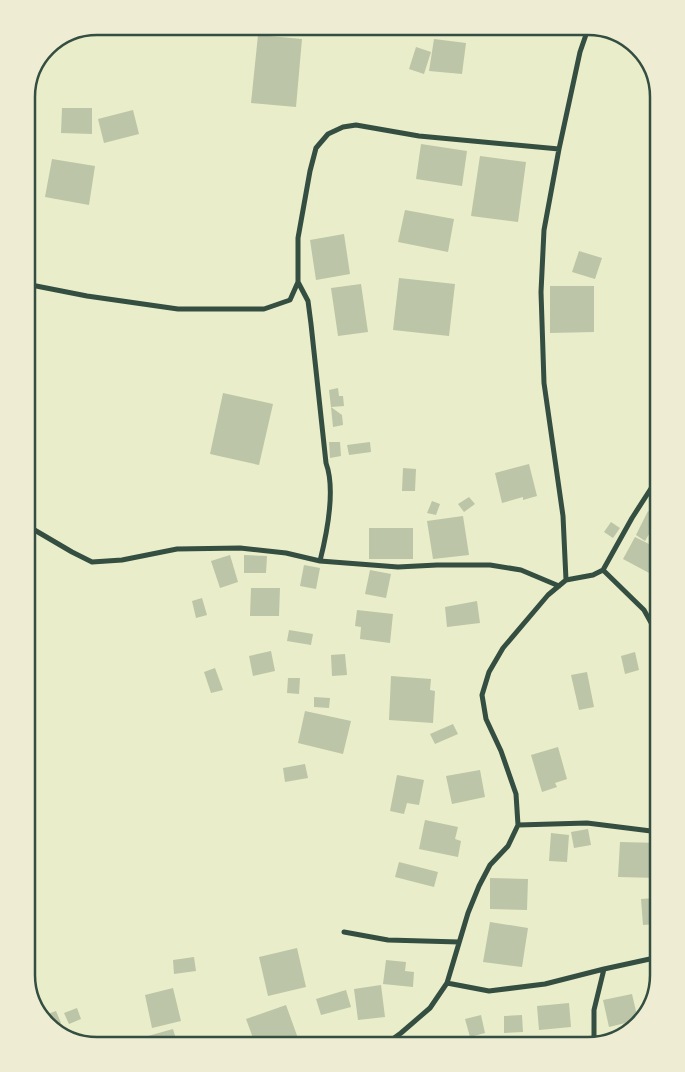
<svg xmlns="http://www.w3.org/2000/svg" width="685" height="1072" viewBox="0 0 685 1072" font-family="Arial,sans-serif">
	<rect width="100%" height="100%" fill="#e9edc9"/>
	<path fill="#bcc5a7" d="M258 35 302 39 296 107 251 103Z
		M434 39 466 43 462 74 429 71Z
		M416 47 431 52 424 74 409 69Z
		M62 108H92V134L61 133Z
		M133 110 139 134 104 143 98 119Z
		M421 144 467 151 462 186 416 179Z
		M480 156 526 162 518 222 471 216Z
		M52 159 95 166 89 205 45 197Z
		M405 210 454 219 448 252 398 242Z
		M344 234 350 274 316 280 310 240Z
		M579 251 602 258 595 279 572 272Z
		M399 278 455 284 449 336 393 330Z
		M361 284 368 332 338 336 331 288Z
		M550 286H594V332L550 333Z
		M338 388 339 396H343L344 406 331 407 329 390Z
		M223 393 273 404 259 465 210 454Z
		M331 407 342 415 343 425 333 427Z
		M329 442H340L341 456 330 458Z
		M370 442 371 452 349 455 347 445Z
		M529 464 537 496 523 500V497L502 503 495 473Z
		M403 468 416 469 415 491H402Z
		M469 497 475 504 464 512 458 504Z
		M432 501 440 504 436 515 427 513Z
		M648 511 659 517 645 541 636 535Z
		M463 516 469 555 433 559 427 521Z
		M611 522 620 528 613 538 604 532Z
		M369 528H413V559H369Z
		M635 537 653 546 655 541 659 543V569L654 568 651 574 623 559Z
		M230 555 238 582 220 588 211 561Z
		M244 555 267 556 266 573H244Z
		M304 565 320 568 316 589 300 586Z
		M370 570 391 574 386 598 365 594Z
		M251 588H280L279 616H250Z
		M202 598 207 615 196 618 192 601Z
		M477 601 480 623 447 627 445 607Z
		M357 610 393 614 390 643 360 639 361 627 355 626Z
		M289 630 313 634 311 645 287 641Z
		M271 651 275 671 253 676 249 656Z
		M635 652 639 670 625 674 621 656Z
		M345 654 347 675 332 676 331 655Z
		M215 668 223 690 211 693 204 672Z
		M587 672 594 707 579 710 571 675Z
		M391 676 431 679 430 690 435 691 433 723 389 720Z
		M288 678H300L299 694 287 693Z
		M314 697 330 698 329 708 314 707Z
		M305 711 351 721 343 754 298 743Z
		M453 724 458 734 435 744 430 734Z
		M558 747 567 779 555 783 557 787 542 792 531 755Z
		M305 764 308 778 285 782 283 768Z
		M480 770 485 797 452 804 446 776Z
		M397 775 424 780 419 805 407 803 404 814 390 811Z
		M425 820 458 827 455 839 461 841 458 857 419 849Z
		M588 829 591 845 574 848 571 832Z
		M551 833 569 835 567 862 549 861Z
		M620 842 659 843V878L618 877Z
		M399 862 438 872 434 887 395 877Z
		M490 878 528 879 527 910 490 909Z
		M655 898 656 924 643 925 641 899Z
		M490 922 528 928 522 967 483 962Z
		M297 948 306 987 268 996 259 957Z
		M194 957 196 971 174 974 173 960Z
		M386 960 406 962 405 971 414 972 413 987 383 984Z
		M381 985 385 1017 358 1020 354 989Z
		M173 988 181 1021 152 1028 145 995Z
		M346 990 351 1007 321 1015 316 999Z
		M632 994 638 1020 609 1027 603 1000Z
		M569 1003 571 1027 539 1030 537 1006Z
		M286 1005 299 1041 287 1046H256L246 1019Z
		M77 1008 81 1019 69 1024 64 1013Z
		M56 1011 61 1023 52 1027 42 1016Z
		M481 1015 485 1033 470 1037 465 1019Z
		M522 1015 523 1032 504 1033V1016Z
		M173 1029 178 1046H151L148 1036Z"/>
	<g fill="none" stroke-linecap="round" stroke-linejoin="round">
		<path stroke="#344e41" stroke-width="5" d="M615 34 628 43 633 45
			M298 282 308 301 311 324 326 463C336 490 327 533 320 561
			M26 284 87 296 178 309H264L290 300 298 282V238L310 171 316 148 328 134 343 127 356 125 419 136 559 149
			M26 525 72 552 92 562 122 560 177 549 240 548 286 553 320 561 398 567 437 565H490L521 570 559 586
			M603 570 644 610 659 637
			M566 580 563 516 544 383 541 292 544 230 559 149 580 52 589 26
			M518 825 587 823 659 832
			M344 932 388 940 459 942
			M447 983 489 991 545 984 604 969 659 957
			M594 1044V1010L604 969
			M383 1046 401 1033 430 1008 447 983 468 913 479 886 490 865 508 846 518 825 516 794 501 751 486 719 482 695 489 672 503 648 548 595 566 580 593 575 603 570 632 518 659 476"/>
	</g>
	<path d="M0 0H685V1072H0ZM97 35H588A62 62 0 0 1 650 97V975A62 62 0 0 1 588 1037H97A62 62 0 0 1 35 975V97A62 62 0 0 1 97 35Z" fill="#eeecd3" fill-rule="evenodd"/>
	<path fill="none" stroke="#344e41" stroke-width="2.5" d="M97 35H588A62 62 0 0 1 650 97V975A62 62 0 0 1 588 1037H97A62 62 0 0 1 35 975V97A62 62 0 0 1 97 35Z"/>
</svg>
